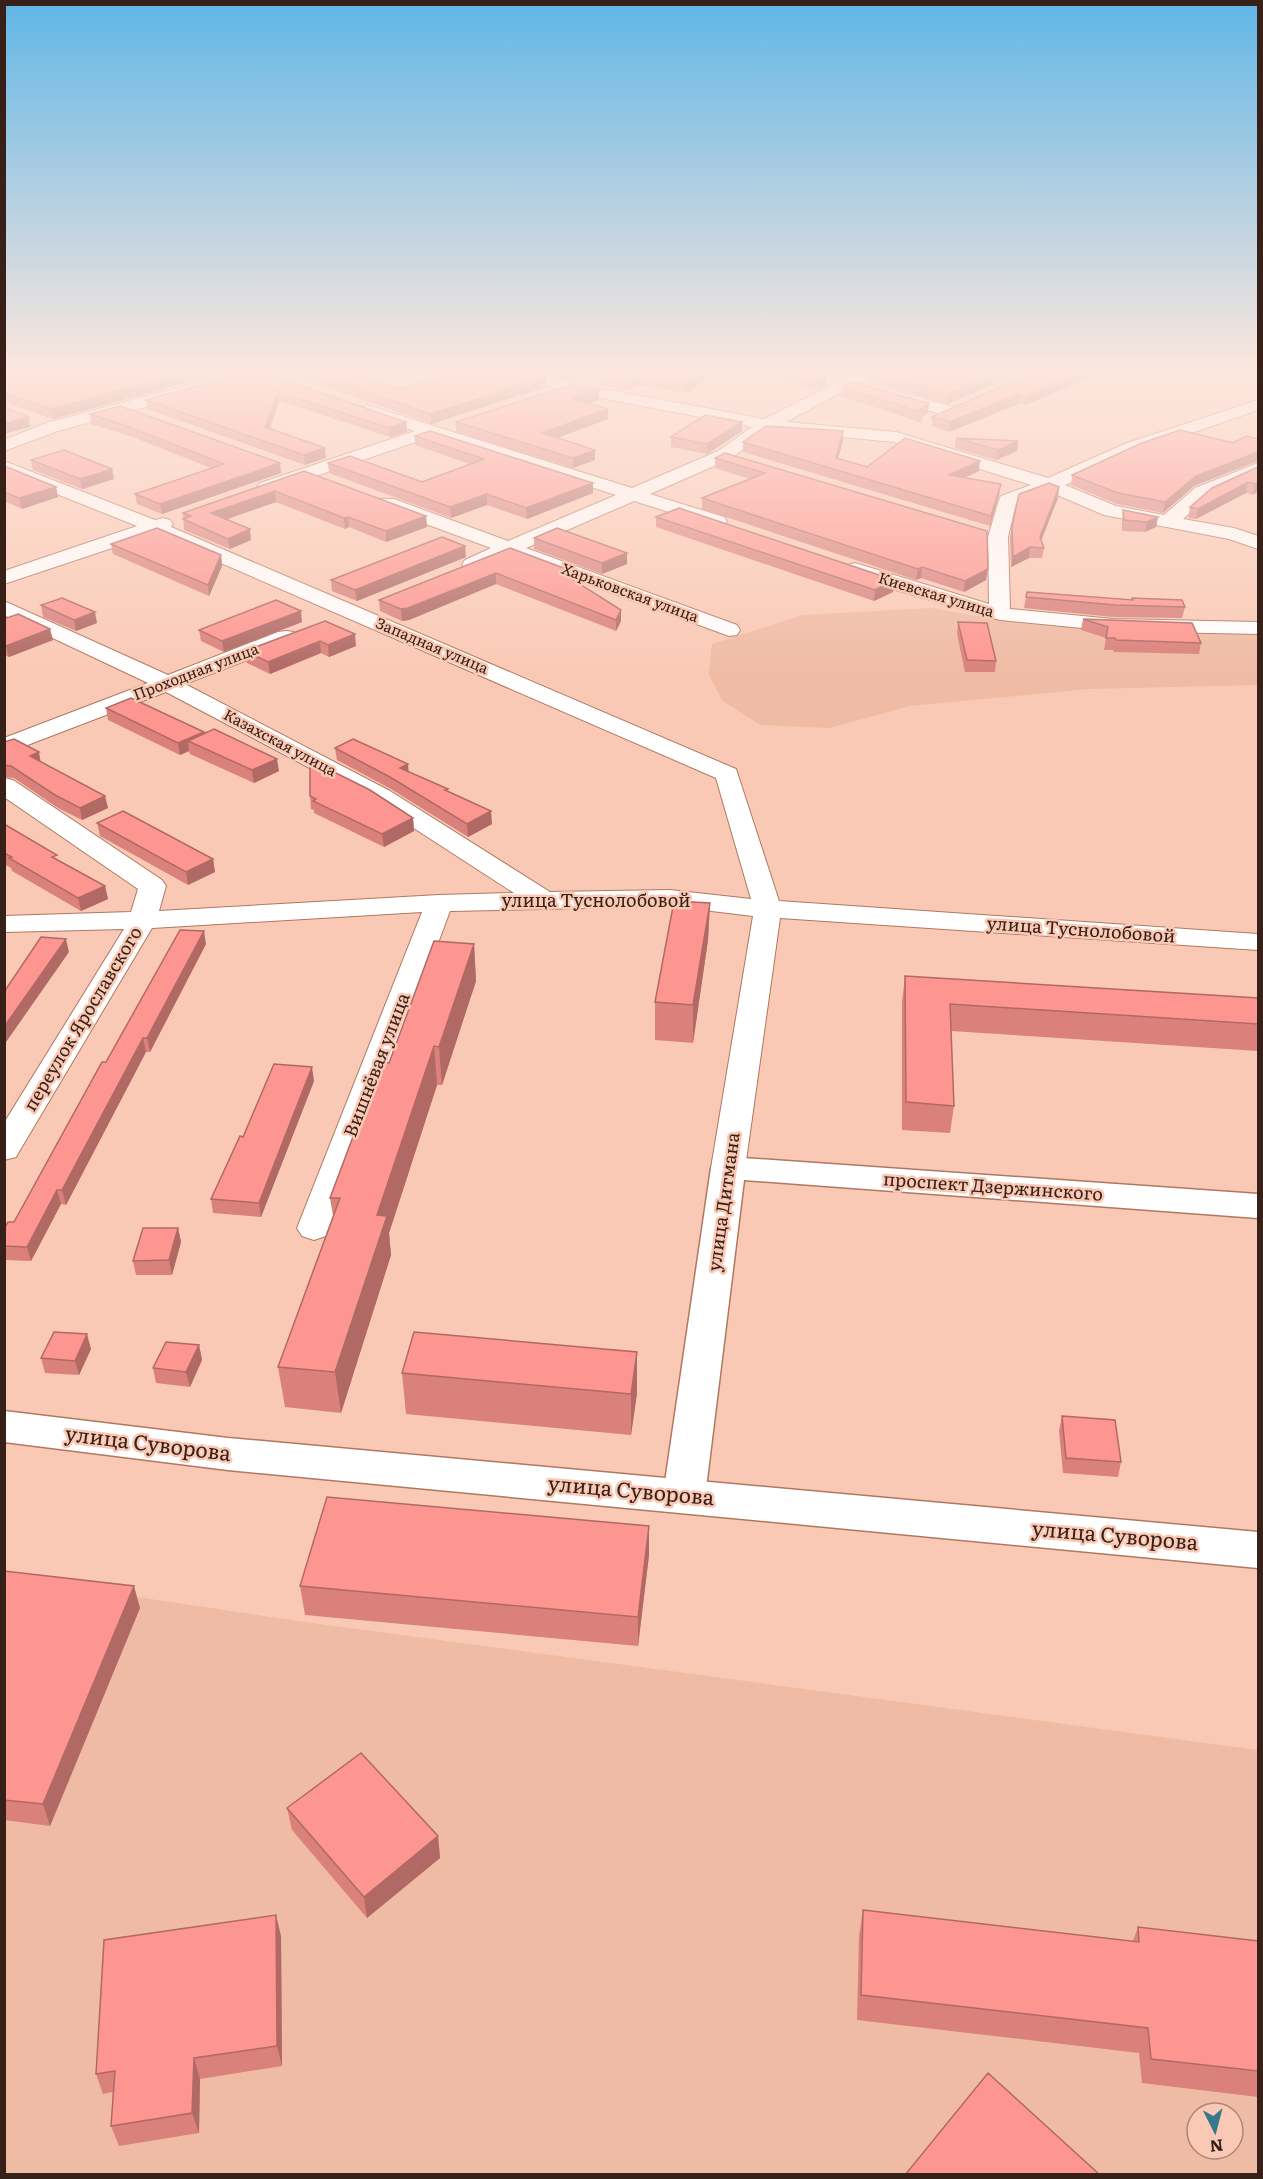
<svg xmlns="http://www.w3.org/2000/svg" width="1263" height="2179" viewBox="0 0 1263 2179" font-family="Literata,serif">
	<rect width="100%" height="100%" fill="#fac9b5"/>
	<path fill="#efbba4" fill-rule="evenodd" d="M932 608 1017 623 1139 632H1258V685L1089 689 910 706 829 728 760 725 722 700 709 675 712 644 802 615Z
		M4 1577 298 1621 1258 1750V2174H5ZM1197 2113H1233V2149H1197Z"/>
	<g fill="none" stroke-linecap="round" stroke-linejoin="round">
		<defs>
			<path id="minor" d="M244 370H272L270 373 58 431 4 451V440L46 423Z
				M504 370H531L572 383 764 419 863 370H884L786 422 896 432 1048 478 1127 443 1258 400V410L1139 451 1065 485 1116 506 1164 515 1195 488 1258 463V474L1209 496 1183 519 1234 528 1258 536V549L1229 539 1104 515 1048 491 1016 503 1008 537 1010 609 1113 619 1258 622V634L1113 631 1000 620 889 588 848 573 845 569 848 565 855 563 989 604 988 537 999 500 1001 496 1031 485 894 442 769 430 730 459 650 494 724 517 727 521 724 525H710L634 501 526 548 737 625 740 630 737 635 729 636 509 555 479 568H465L462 564 465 560 491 548 380 507 378 503 380 499H394L508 541 616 495 433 436 272 491H260L257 487 260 483 415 431 361 414 359 410 367 405 632 488 718 451 752 427 570 392 506 373Z
				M889 390 954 407 956 411 948 416 883 398 881 395Z
				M4 461 155 520 163 518 170 520 173 524 171 527 736 769 779 901 1258 934V950L780 918 745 1168 740 1176 728 1179 716 1176 711 1168 753 916 670 906 450 911 331 1228 326 1236 314 1240 302 1236 297 1228 422 912 152 928 20 1150 16 1157 4 1160V1123L124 929 4 932V916L131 912 138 889 4 797V778L13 780 162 880 166 886 159 911 439 895 514 893 372 801 166 692 4 754V738L148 683 4 615V601L168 675 278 632 286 631 294 632 297 637 294 642 185 684 390 791 550 892 670 890 751 899 716 778 154 534 4 584V571L137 526 4 473Z"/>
			<path id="tertiary" d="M728 1157 1258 1194V1218L744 1180 705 1496 699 1508 684 1513 669 1508 663 1496 711 1168 716 1160Z"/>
			<path id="primary" d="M4 1411 228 1438 1258 1532V1568L228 1470 4 1442Z"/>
		</defs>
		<use href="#minor" stroke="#af7860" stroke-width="2"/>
		<use href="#tertiary" stroke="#af7860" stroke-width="3"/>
		<use href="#primary" stroke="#af7860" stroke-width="3"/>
		<use href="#minor" fill="#fff" fill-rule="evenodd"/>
		<use href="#tertiary" fill="#fff" fill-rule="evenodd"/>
		<use href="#primary" fill="#fff" fill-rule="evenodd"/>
	</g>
	<path fill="#da817c" d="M4 370H232L53 419 4 402Z
		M253 370 407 432 390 437 279 401 269 428 326 458 305 465 147 409 146 400Z
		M280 370H340L402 389 462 371 460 370H520L545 387 431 424Z
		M540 370H598L570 380Z
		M720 370 686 393 640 385 626 390 599 385V376Z
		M722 370H797L826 377 825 386 819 389 794 385 795 382Z
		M819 370H858L846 377Z
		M1027 370 947 404 869 382V373Z
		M1045 370H1121L1101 379 1092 377 1025 405 1018 404 949 432 932 426V417Z
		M842 387 928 413 922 417V423L841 396Z
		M599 390V400L588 403 608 409V419L557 438 595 450V460L573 468 456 432V422Z
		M90 414 280 463 281 473 162 514 137 504 135 494 211 468 130 436 91 424Z
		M742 422V431L707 454 671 447V437Z
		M415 436 593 493 527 519 487 505 451 518 329 473 328 463 422 482 470 464 415 445Z
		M956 438 1018 441 1017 451 996 460 955 448Z
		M843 441 838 459 867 467 979 471 964 478 999 495 990 526 743 452V442Z
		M725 453 986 580 964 592 921 578 916 580 702 509V498L750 479 715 468V458Z
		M31 460 114 479 82 489 33 470Z
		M1258 467V491L1253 495 1246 493 1196 519 1188 518 1190 507Z
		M4 468 56 487 58 497 22 509 4 501Z
		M304 471 426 516 427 527 386 542 349 527 345 529 276 502 226 519 251 540 230 549 184 530 183 513Z
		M1072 475 1194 486 1163 513 1117 504 1071 485Z
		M1059 487 1058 498 1041 541 1044 548 1042 558H1029L1011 567 1010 537 1012 527Z
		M1123 510 1158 517 1156 527 1145 532 1122 531V521Z
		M656 517 894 580 893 592 874 601 656 527Z
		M534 538 627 564 602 574 534 549Z
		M111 544 221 555 222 566 209 596 113 554Z
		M510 548 577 573V583L621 610V621L616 631 496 584 409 620 402 621 380 611 379 600Z
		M466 557 357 601 332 591 331 580Z
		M1027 592 1132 600 1185 607 1182 618 1113 617 1024 608Z
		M41 605 97 623 76 631 43 617Z
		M4 619 53 640 9 657 4 655Z
		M1083 619 1201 643 1199 654 1114 652 1113 650H1104L1106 638 1081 630Z
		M325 621 356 646 329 657 321 653 270 674 247 663 245 651Z
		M302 622 224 652 201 641 199 630Z
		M958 622 996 661 995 672H965L957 634Z
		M106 708 204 732V734L279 771 254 783 190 754 189 751 180 755 108 720Z
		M4 742 105 796 108 808 82 820 58 808 14 778 4 777Z
		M335 748 409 772 448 791 492 824 468 837 391 789 337 760Z
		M310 796 413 818 414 831 384 847 314 813V810L311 809Z
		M97 823 213 859 215 872 188 885 100 836Z
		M4 824 58 860 105 886 108 899 81 911 12 871 11 868 4 864Z
		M710 903 708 940 693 1043 655 1040V1002Z
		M206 944 150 1052H146L66 1205 61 1204 31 1261 4 1260V1229L14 1222 106 1062Z
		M474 944 476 981 442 1085H437L389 1233 391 1255 341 1413 285 1407 278 1367 333 1216 330 1198 389 1063Z
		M905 976 1258 998V1051L951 1031 954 1106 950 1133 902 1130V1002Z
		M314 1081 261 1217 213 1213 211 1199 243 1137Z
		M178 1228 181 1242 172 1275H136L133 1261Z
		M199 1345 202 1360 190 1387 156 1383 153 1368Z
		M91 1349 79 1375 45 1373 41 1358Z
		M637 1352V1393L631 1435 406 1414 402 1373Z
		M1062 1416 1121 1462 1118 1477 1063 1473 1059 1431Z
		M649 1526V1555L638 1646 305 1615 300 1586Z
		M4 1571 140 1608 50 1826 4 1820Z
		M287 1808 438 1836 440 1858 367 1918 292 1830Z
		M863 1910 1133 1941 1138 1927 1258 1941V2097L1142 2083 1139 2053 857 2020 859 1936Z
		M281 1936 282 2066 200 2079 199 2133 119 2146 111 2126 113 2092 103 2094 96 2074Z"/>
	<path fill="#b16965" d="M197 370H232L53 419 51 409Z
		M570 370H598L570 380Z
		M706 370H720L686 393V384Z
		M846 370H858L846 377Z
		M1006 370H1027L947 404 948 394Z
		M1087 370H1093L1092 377 1025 405 1026 396Z
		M1102 370H1121L1101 379Z
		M640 376V385L626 390V381Z
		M826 377 825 386 819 389 820 380Z
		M545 378V387L431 424 430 414Z
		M599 390V400L574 409 573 399Z
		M278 392 279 401 267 437 265 427Z
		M1019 394 1018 404 949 432 950 422Z
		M929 403 928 413 922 417 923 413 920 410Z
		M608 409V419L543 443 542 433Z
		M29 417 30 427 4 434V424Z
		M406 422 407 432 390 437 389 428Z
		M742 422V431L707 454V444Z
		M843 431V441L835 468 836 458Z
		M1018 441 1017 451 996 460 998 450Z
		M325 448 326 458 305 465 304 455Z
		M595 450V460L573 468V458Z
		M1258 452V461L1194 486 1163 513 1165 502 1196 476Z
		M980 461 979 471 948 485 949 475Z
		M280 463 281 473 162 514 160 504Z
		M112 469 114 479 82 489 80 479Z
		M1248 482 1246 493 1196 519 1198 509Z
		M1258 482V491L1253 495 1255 484Z
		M593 483V493L527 519 526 508Z
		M1001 484 999 495 990 526 991 516Z
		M56 487 58 497 22 509 19 498Z
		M1059 487 1058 498 1038 548 1040 537Z
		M275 491 276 502 213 524 211 513Z
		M487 494V505L451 518 450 507Z
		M426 516 427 527 386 542V531Z
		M348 517 349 527 345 529 344 518Z
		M1158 517 1156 527 1145 532 1147 522Z
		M250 529 251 540 230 549 228 539Z
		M465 546 466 557 357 601 355 590Z
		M1030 547 1029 558 1011 567 1013 557Z
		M627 553V564L602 574V563Z
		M221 555 222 566 209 596 208 585Z
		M922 567 921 578 916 580 918 569Z
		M988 569 986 580 964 592 965 581Z
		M496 573V584L409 620 402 621 401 609Z
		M577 573V584L567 576Z
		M894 580 893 592 874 601 875 590Z
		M621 610V621L616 631V620Z
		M301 611 302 622 224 652 222 641Z
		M95 612 97 623 76 631 74 620Z
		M50 629 53 640 9 657 6 646Z
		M355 634 356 646 329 657 328 645Z
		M320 641 321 653 270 674 268 662Z
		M204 732 206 744 188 741 189 751 180 755 178 743Z
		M39 752 41 764 30 756Z
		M277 759 279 771 254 783 252 770Z
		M408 764 409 776 400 768Z
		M105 796 108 808 82 820 80 808Z
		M491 811 492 824 468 837 467 824Z
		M413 818 414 831 384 847 382 834Z
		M213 859 215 872 188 885 186 872Z
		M105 886 108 899 81 911 78 898Z
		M710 903 708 940 693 1043V1005Z
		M204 931 206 944 150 1052 147 1038Z
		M66 939 69 952 4 1045V1027Z
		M474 944 476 981 442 1085 439 1047Z
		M143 1038 146 1052 66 1205 62 1190Z
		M434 1046 437 1085 389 1233 391 1255 341 1413 335 1372 377 1215Z
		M312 1067 314 1081 261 1217 259 1203Z
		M57 1190 61 1204 31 1261 27 1247Z
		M178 1228 181 1242 172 1275 169 1260Z
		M87 1334 91 1349 79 1375 75 1361Z
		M199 1345 202 1360 190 1387 186 1372Z
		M637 1352V1393L631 1435V1394Z
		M649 1526V1555L638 1646V1617Z
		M134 1586 140 1608 50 1826 43 1804Z
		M438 1836 440 1858 367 1918 364 1897Z
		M276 1915 281 1936 282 2066 277 2046Z
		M194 2058 200 2079 199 2133 192 2113Z"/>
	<path fill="#fd9690" stroke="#b16965" stroke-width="1.5" d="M4 370H197L51 409 4 393Z
		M253 370H255L406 422 389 428 278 392 265 427 325 448 304 455 146 400Z
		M305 370H340L402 389 463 370H520L545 378 430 414Z
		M616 370H706L686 384 640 376 626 381 599 376Z
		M781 370H797L826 377 820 380 795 376 799 373Z
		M873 370H1006L948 394 869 373Z
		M1045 370H1087L1026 396 1019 394 950 422 932 417 1005 385Z
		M851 382 929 403 920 410 923 413 842 387Z
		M571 385 599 390 573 399 608 409 542 433 595 450 573 458 456 422Z
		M120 406 280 463 160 504 135 494 224 464 129 427 90 414Z
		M4 407 29 417 4 424Z
		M705 415 742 422 707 444 671 437Z
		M766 426 843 431 836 458 867 467 905 438 980 461 949 475 1001 484 991 516 743 442Z
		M1180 430 1233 443 1247 436 1258 439V452L1196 476 1165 502 1118 493 1072 475 1142 443Z
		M430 431 593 483 526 508 487 494 450 507 328 463 350 456 422 482 484 459 415 436Z
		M956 438 1018 441 998 450Z
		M64 450 112 469 80 479 31 460Z
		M725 453 987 531 988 569 965 581 922 567 918 569 702 498 765 473 715 458Z
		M7 467 56 487 19 498 4 492V468Z
		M1258 467V482L1255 484 1248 482 1198 509 1190 507 1212 488Z
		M304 471 426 516 386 531 348 517 344 518 275 491 211 513 250 529 228 539 183 519 191 516 183 513Z
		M1049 483 1059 487 1040 537 1044 548 1030 547 1013 557 1012 527 1019 494Z
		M679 508 894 580 875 590 656 517Z
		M1123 510 1158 517 1147 522 1124 520Z
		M157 528 221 555 208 585 111 544Z
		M557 528 627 553 602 563 534 538Z
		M442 537 465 546 355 590 331 580Z
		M510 548 577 573 567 576 621 610 616 620 496 573 408 608 401 609 379 600Z
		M1027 592 1133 600 1132 598 1182 600 1185 607 1115 605 1026 597Z
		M62 598 95 612 74 620 41 605Z
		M276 600 301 611 222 641 199 630Z
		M18 614 50 629 6 646 4 645V619Z
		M1083 619 1192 623 1201 643 1116 640 1115 638H1106L1108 627Z
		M325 621 355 634 328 645 320 641 268 662 245 651Z
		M958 622 987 623 996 661 967 660Z
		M131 698 204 732 178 743 106 708Z
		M214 729 277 759 252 770 188 741Z
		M14 739 39 752 30 756 105 796 80 808 55 795 11 766 4 765V742Z
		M353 739 408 764 400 768 448 789 445 790 491 811 467 824 390 777 335 748Z
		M310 760 370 790 413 818 382 834 313 801 316 799 310 796Z
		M123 811 213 859 186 872 97 823Z
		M4 824 57 855 52 857 105 886 78 898 9 858 12 857 4 853Z
		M674 901 710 903 693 1005 655 1002Z
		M180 930 204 931 147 1038H143L62 1190H57L27 1247 4 1246V1229L8 1222H14L102 1062H106Z
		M41 937 66 939 4 1027V992Z
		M434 941 474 944 439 1047 434 1046 377 1215 387 1216 335 1372 278 1367 340 1198H330L381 1062 389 1063Z
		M905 976 1258 998V1024L950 1004 954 1106 906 1102Z
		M274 1064 312 1067 259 1203 211 1199 240 1136 243 1137Z
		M143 1228H178L169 1260 133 1261Z
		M54 1332 87 1334 75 1361 41 1358Z
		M414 1332 637 1352 631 1394 402 1373Z
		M166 1342 199 1345 186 1372 153 1368Z
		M1062 1416 1115 1420 1121 1462 1066 1458Z
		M327 1497 649 1526 638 1617 300 1586Z
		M4 1571 134 1586 43 1804 4 1800Z
		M361 1753 438 1836 364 1897 287 1808Z
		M863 1910 1139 1942 1138 1927 1258 1941V2071L1151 2059 1148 2028 861 1995Z
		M276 1915 277 2046 194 2058 192 2113 111 2126 115 2071 96 2074 104 1940Z
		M988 2073 1100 2175H905Z"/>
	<linearGradient id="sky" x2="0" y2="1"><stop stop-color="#60b6e6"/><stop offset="0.55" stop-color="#fde7de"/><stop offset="1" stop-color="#fde7de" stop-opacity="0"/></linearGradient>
	<rect width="1263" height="675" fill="url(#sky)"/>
	<g text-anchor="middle" stroke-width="5" stroke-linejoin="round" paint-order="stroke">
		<g font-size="15" fill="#372017" stroke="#fac9b5">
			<text transform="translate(630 593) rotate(20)" y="5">Харьковская улица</text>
			<text transform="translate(936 595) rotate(17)" y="5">Киевская улица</text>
			<text transform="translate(432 646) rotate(23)" y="5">Западная улица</text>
			<text transform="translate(196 672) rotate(-21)" y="5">Проходная улица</text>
			<text transform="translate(280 743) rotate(28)" y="5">Казахская улица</text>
		</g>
		<g font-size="18" fill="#372017" stroke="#fac9b5">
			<text x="596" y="907">улица Туснолобовой</text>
			<text transform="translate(1081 930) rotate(4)" y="6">улица Туснолобовой</text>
			<text transform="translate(83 1019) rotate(-59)" y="6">переулок Ярославского</text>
			<text transform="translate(377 1065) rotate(-69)" y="6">Вишнёвая улица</text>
			<text transform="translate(993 1187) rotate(4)" y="6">проспект Дзержинского</text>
			<text transform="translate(724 1202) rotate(-82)" y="6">улица Дитмана</text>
		</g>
		<g font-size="21" fill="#372017" stroke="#fac9b5">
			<text transform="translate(148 1444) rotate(7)" y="7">улица Суворова</text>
			<text transform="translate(631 1491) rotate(5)" y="7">улица Суворова</text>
			<text transform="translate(1115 1536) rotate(5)" y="7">улица Суворова</text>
		</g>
	</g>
	<rect width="1263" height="2179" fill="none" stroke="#372017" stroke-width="12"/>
	<g transform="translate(1215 2131) rotate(174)"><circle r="28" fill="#fac9b5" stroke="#ac8576" stroke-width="1.5"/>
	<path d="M0-4.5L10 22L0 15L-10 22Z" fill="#39778d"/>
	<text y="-9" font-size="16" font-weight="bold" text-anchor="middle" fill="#372017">N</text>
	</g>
</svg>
